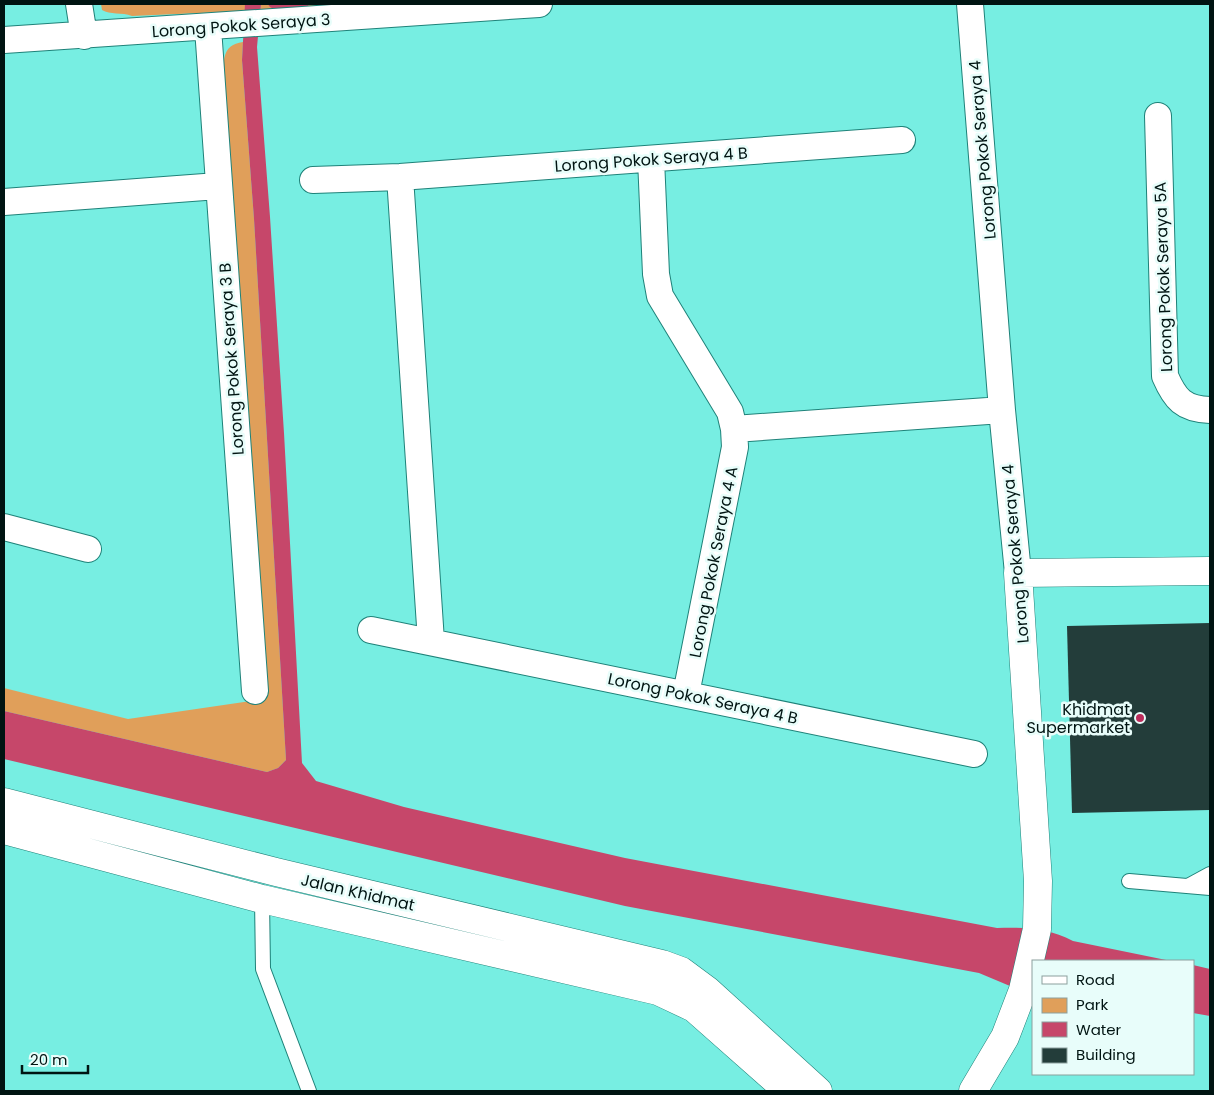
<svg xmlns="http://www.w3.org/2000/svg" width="1214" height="1095" viewBox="0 0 1214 1095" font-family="Poppins,sans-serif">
	<rect width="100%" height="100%" fill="#77eee2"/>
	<path fill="#e09f5a" d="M101 4H245V11L132 16C122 12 110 15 102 10Z
		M261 4H340L260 10Z
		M243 42 242 60 254 219 286 760 278 768 267 772 4 711V688L128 719 265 699 223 79C224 61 221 45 243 42Z"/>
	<path fill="#c6476a" d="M245 4H261L257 47 270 217 284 433 302 763 316 781 404 807 625 858 997 928C1024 927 1048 928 1073 941L1171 961H1033L1010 986 979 973 625 906 4 759V711L267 772 278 768 286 760 254 219 242 60Z
		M1193 965 1210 969V1016L1193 1013Z"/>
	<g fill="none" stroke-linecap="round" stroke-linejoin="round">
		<path stroke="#c6476a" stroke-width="7" d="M272 4 276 6 305 4"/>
	</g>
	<path fill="#233d3a" d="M1210 623V810L1072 813 1067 626Z"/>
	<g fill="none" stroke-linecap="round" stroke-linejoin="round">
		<defs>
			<path id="lane" d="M1129 881 1210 888
				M1188 886 1210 874
				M262 899 263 969 309 1091"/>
			<path id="street" d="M79 4 84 36
				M970 4 1002 410 1018 573
				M208 28 255 691
				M4 40 539 4
				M1158 116 1165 376C1175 399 1183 409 1210 410
				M651 159 656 274 660 296 730 412 734 429 735 447 686 694
				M400 177 431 641
				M313 180 400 177 902 140
				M4 202 218 186
				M734 429 1002 410
				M4 527 88 549
				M371 630 974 754"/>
			<path id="secondary" d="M4 802 276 872 662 964 681 971 708 991 818 1091
				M4 830 262 899 658 991 694 1008 788 1091
				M973 1091 1005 1037 1023 990 1037 929 1038 881 1018 573 1210 571"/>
		</defs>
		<use href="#lane" stroke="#1f8279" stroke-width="16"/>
		<use href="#street" stroke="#1f8279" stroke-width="28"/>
		<use href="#secondary" stroke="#1f8279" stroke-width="29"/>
		<use href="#lane" stroke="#fff" stroke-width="14"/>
		<use href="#street" stroke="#fff" stroke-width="26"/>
		<use href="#secondary" stroke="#fff" stroke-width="28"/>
	</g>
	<circle fill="#bc2d5b" stroke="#e8fdfa" stroke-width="2" cx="1140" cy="718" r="5"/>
	<g text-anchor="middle" stroke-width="5" stroke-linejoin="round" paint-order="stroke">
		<g font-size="16" fill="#001412" stroke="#e8fdfa">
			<text transform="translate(241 25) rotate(-4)" y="6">Lorong Pokok Seraya 3</text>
			<text transform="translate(982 150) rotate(-95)" y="6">Lorong Pokok Seraya 4</text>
			<text transform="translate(651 159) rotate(-4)" y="6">Lorong Pokok Seraya 4 B</text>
			<text transform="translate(1163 277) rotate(-92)" y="6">Lorong Pokok Seraya 5A</text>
			<text transform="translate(231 359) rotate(-94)" y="6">Lorong Pokok Seraya 3 B</text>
			<text transform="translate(1015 554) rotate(-95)" y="6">Lorong Pokok Seraya 4</text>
			<text transform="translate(713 562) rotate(-79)" y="6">Lorong Pokok Seraya 4 A</text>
			<text transform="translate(703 698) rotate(12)" y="6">Lorong Pokok Seraya 4 B</text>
			<text transform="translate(358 892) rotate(13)" y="6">Jalan Khidmat</text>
		</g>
		<g font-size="16" fill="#001412" stroke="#e8fdfa" text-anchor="end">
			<text x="1130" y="715">Khidmat<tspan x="1130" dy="18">Supermarket</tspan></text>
		</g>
	</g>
	<rect width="1214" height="1095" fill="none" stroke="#001412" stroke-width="10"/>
	<rect x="1032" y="960" width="162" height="115" fill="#e8fdfa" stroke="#8ba09d"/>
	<rect x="1042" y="976" width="25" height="8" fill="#ffffff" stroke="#8ba09d"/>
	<text x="1076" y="985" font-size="15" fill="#001412">Road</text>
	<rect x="1042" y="998" width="25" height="15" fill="#e09f5a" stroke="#8ba09d"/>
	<text x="1076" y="1010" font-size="15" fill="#001412">Park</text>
	<rect x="1042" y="1022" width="25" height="15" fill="#c6476a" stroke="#8ba09d"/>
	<text x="1076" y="1035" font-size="15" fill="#001412">Water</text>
	<rect x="1042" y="1048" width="25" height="15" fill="#233d3a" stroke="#8ba09d"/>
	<text x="1076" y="1060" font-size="15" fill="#001412">Building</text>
	<path d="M22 1065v8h66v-8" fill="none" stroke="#001412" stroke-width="2.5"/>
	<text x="30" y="1065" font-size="15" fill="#001412" stroke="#e8fdfa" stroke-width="4" paint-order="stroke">20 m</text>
</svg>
